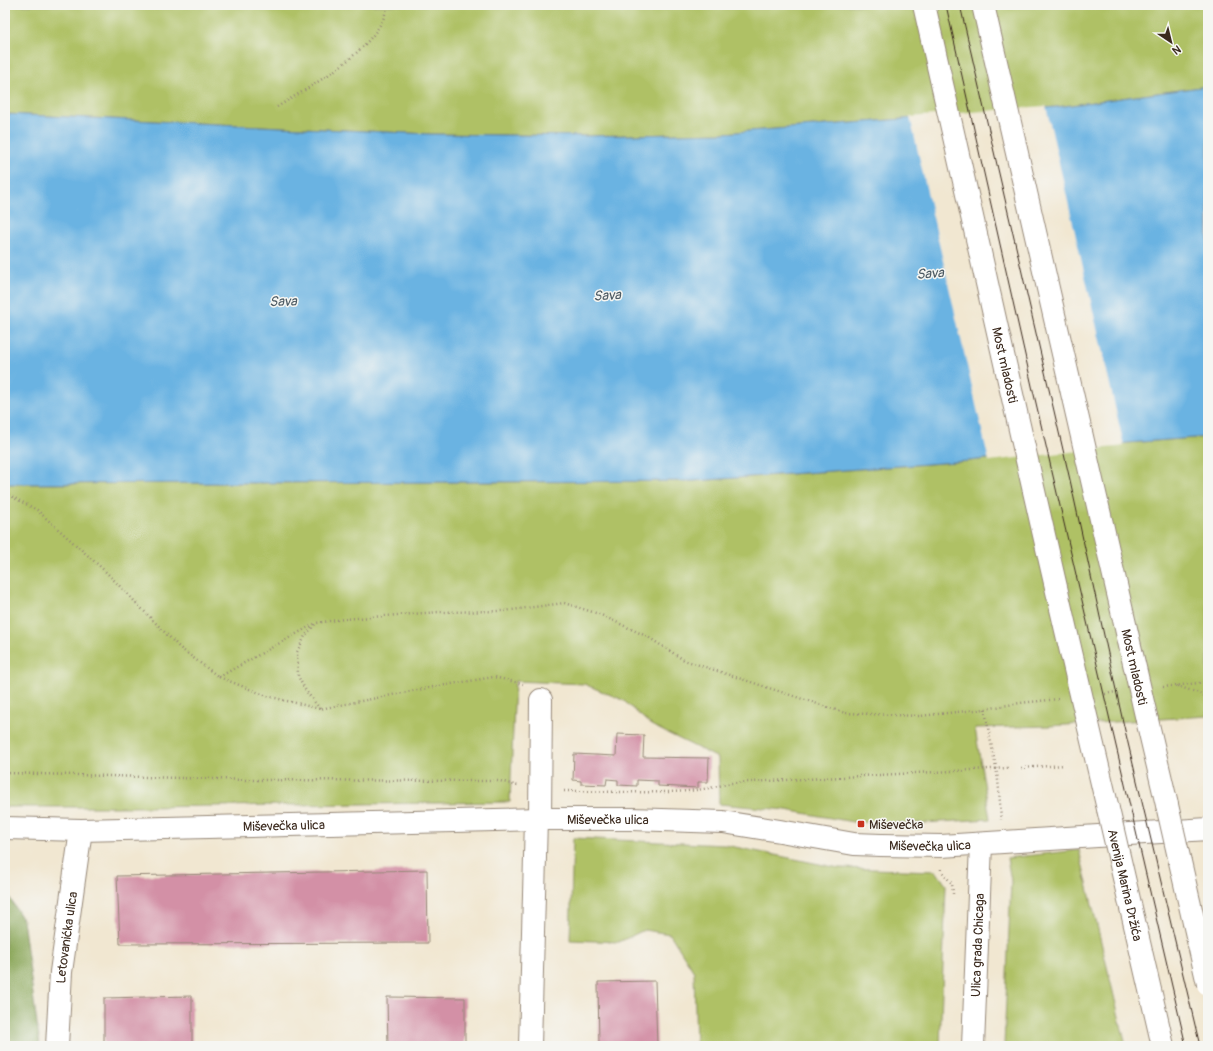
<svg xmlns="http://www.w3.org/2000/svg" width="1213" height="1051" viewBox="0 0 1213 1051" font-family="Pangolin,sans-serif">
	<rect width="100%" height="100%" fill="#f6f6f2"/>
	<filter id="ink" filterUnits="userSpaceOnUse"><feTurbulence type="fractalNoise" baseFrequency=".025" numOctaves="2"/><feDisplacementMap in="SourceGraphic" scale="8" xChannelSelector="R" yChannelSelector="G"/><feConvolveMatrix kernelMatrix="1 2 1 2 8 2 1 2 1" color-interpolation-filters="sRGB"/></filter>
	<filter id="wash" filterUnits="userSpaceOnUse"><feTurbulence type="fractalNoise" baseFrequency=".012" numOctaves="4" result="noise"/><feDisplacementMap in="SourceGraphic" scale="16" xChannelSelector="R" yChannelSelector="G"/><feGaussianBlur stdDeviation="0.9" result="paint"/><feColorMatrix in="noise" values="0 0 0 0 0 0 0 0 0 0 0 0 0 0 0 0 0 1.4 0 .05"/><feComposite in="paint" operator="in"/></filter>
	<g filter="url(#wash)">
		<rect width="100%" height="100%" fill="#f1e7d1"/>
		<path fill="#afc165" stroke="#757642" d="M5 5H1208V86L1057 107 724 133 586 136 429 134 5 114Z
			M1208 437V716L1050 726 975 728 990 819 924 823 853 822 786 810 719 804 718 758 651 725 623 700 584 684 515 681 510 802 142 807H5V484L694 481 969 461 1127 443Z
			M573 838 725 845 839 868 936 871 946 885 940 1046H696L694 972 670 934 644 930 619 942 570 940Z
			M1079 850 1126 1046H1004L1011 881 1007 858Z"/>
		<path fill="#8ba75a" stroke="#63683c" d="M5 890 23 920 40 1046H5Z"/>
		<path fill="#6bb3e2" stroke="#536e80" d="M1208 86V437L1127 443 969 461 694 481 5 484V114L429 134 586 136 724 133 1057 107Z"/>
		<path fill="#f1e7d1" d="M1046 106 1124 446 989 461 910 117Z"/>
		<g id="blocks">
			<path fill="#d390a6" d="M617 734 644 735 643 757 709 758 708 782H698V788L658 786V781L637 780V786L618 785V780L607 779 606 785 581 784V781L573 780 574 754 616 756Z
				M427 870 428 943 120 944 117 876Z
				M655 981 657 1046H599L598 982Z
				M192 996V1046H104V998Z
				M387 997 465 998V1046H388Z"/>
		</g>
	</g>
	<g filter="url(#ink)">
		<use href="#blocks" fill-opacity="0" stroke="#968878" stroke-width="1"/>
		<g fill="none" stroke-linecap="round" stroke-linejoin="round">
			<defs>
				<g id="minor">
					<path d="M540 819 541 700"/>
					<path id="s1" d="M5 828 81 830 540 819H631L723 822 780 831 854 844 881 845 941 846 1208 829"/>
					<path id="s2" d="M57 1046 61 972 81 830"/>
					<path d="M530 1046 536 819"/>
					<path id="s3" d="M973 1046 981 844"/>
				</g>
				<path id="major" d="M1147 720 1167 805
					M1088 724 1108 809"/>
			</defs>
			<use href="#minor" stroke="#968878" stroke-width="24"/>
			<use href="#major" stroke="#968878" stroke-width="24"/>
			<path stroke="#968878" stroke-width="2.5" stroke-dasharray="1 3" stroke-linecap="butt" d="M277 107C311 86 359 60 380 25 384 19 386 11 388 5
				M5 493 37 510 48 520 105 571 180 648 219 677 267 696 320 709 433 687 494 677 523 684
				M219 677 314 624
				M1177 686 1199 693 1208 698
				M1163 687 1208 682
				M1105 694 1116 692
				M320 709 306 691 298 676 297 652 305 636 316 623 344 619 439 612 504 611 564 603 599 614 648 637 684 660 845 713 920 716 985 709 1020 703 1059 699
				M985 709C988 729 992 748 996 767 999 784 1000 802 1001 820
				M1021 768 1064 765
				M5 773 249 780 500 781 518 786
				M564 791C605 791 646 794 687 791 702 790 718 786 732 783L1008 768
				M941 869V870L952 884 953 894"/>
			<use href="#minor" stroke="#fff" stroke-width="22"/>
			<use href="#major" stroke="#fff" stroke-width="22"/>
			<path stroke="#3b2a1e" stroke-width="1" d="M946 5 1032 386 1186 1046
				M960 5 1070 480 1123 722 1200 1046"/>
			<defs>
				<g id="major-bridge">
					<path id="s4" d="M924 5C979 244 1031 485 1088 724"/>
					<path id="s5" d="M983 5 1147 720"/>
					<path d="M1167 805 1208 984"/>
					<path id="s6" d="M1108 809 1163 1046"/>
				</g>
			</defs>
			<use href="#major-bridge" stroke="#968878" stroke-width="24" stroke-linecap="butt"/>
			<use href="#major-bridge" stroke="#fff" stroke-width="22"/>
		</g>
	</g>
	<rect fill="#c8321e" stroke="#f6f6f2" stroke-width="1.5" x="857" y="820" width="8" height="8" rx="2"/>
	<g text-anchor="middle" stroke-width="3" stroke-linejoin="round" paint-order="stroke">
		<g font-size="13" fill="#3b2a1e" stroke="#f6f6f2">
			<text dy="5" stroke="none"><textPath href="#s4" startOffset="369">Most mladosti</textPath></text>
			<text dy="5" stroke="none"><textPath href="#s5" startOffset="679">Most mladosti</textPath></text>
			<text dy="5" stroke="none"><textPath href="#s1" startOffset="603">Miševečka ulica</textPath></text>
			<text dy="5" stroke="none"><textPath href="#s1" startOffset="279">Miševečka ulica</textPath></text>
			<text dy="5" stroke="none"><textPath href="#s1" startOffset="927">Miševečka ulica</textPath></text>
			<text dy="5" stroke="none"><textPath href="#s6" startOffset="78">Avenija Marina Držića</textPath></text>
			<text dy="5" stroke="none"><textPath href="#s2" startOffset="109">Letovanićka ulica</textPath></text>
			<text dy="5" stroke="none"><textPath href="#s3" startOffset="101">Ulica grada Chicaga</textPath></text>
		</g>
		<g font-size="13" fill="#3b2a1e" stroke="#f6f6f2" text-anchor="start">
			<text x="869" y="829">Miševečka</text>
		</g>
		<g font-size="14" font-style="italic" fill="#4c5a63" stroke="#f6f6f2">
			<text transform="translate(930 273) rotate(-4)" y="5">Sava</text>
			<text transform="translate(607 295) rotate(-3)" y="5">Sava</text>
			<text transform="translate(283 301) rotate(-1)" y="5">Sava</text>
		</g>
	</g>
	<rect width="1213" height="1051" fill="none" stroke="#f6f6f2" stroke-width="20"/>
	<g transform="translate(1171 42) rotate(145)" stroke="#f6f6f2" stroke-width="3" paint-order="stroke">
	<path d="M0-3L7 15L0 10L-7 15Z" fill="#3b2a1e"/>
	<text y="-6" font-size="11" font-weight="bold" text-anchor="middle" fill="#3b2a1e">N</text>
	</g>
</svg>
